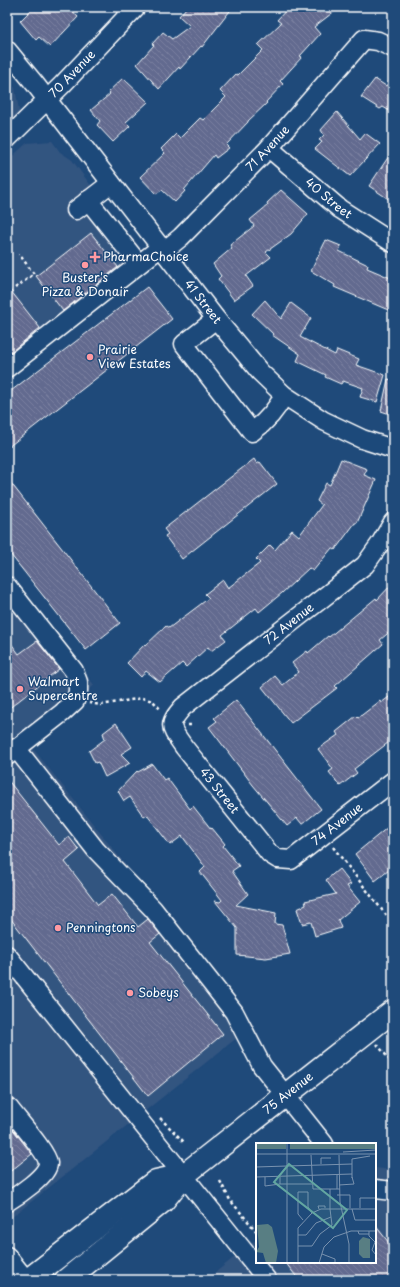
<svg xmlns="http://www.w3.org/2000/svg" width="400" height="1287" viewBox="0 0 400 1287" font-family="'Playpen Sans',sans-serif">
	<defs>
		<pattern id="building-back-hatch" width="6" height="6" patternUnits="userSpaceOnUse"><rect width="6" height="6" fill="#626a8f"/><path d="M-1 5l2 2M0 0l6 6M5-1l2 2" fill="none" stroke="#7a80a0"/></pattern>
	</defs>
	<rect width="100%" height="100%" fill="#1f4a7a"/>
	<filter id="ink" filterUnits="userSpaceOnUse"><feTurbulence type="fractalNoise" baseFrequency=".025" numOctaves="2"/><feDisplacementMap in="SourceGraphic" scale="8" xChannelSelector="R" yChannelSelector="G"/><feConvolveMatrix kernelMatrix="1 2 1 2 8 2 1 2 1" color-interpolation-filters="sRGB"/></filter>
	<g filter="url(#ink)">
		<path fill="#335480" d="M7 78 15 88 20 116 7 128Z
			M52 141 60 152 72 160 103 202 150 260 7 374V161L27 143Z
			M7 574 94 685 64 718 31 746 253 1025 7 1221Z
			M375 1168 392 1170 393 1172V1280H206L257 1239V1262H375Z"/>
		<path fill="url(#building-back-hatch)" stroke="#fff" d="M34 7H69L78 17 50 47 39 37 36 40 20 21Z
			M187 7H233L202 47 201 46 180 69 179 67 159 89 137 64 154 45 152 44 163 32 172 39 190 26 179 16Z
			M289 7H340L314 27 320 34 300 56 302 57 280 81 283 84 266 102 267 103 248 121V122L226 145 229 148 216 158 214 155 184 190 185 191 175 202 162 190 156 194 140 177 165 153 161 149 176 134 180 138 200 118 203 120 226 97 220 91 236 74 238 75 263 50 258 45 281 23 277 20Z
			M393 76V113L383 107 380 109 361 97 375 79 386 86Z
			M123 78 148 102 126 122 130 126 113 142 97 125 100 121 91 110 110 94 108 92Z
			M337 112 360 139 365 133 380 144 350 176 315 149 322 142 319 140 324 135 321 130Z
			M393 150V202L369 186Z
			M281 190 308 214 291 234 266 252 271 257 246 276 253 286 234 300 218 279 221 276 213 264 232 248 230 245 254 226 250 220 268 205 267 203Z
			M91 233 118 267 63 311 36 276Z
			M326 240 341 246 339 251 368 265 367 268 393 279V312L334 287 335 285 311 271Z
			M7 286 40 328 7 355Z
			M147 287 172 319 7 448V394Z
			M265 300 281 319 291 303 311 318 300 337 335 355 337 350 359 359 356 365 385 375 377 402 360 397 363 388 343 381 341 384 325 377 326 375 297 361 300 354 272 335 273 334 252 314Z
			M388 379 393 380V415L381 411Z
			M254 459 257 464 260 462 277 484 182 559 165 536 168 534 164 529Z
			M341 459 367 469 364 475 376 480 357 523H355L335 550 332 548 313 571 309 568 282 593 259 612 256 608 222 635 226 640 211 651 208 647 186 667 182 663 160 682 146 671 141 677 127 663 144 645 145 646 166 626 169 628 209 598 205 594 223 580 228 588 260 563 256 559 270 545 275 550 292 530 299 536 322 505 317 501 326 483 330 485Z
			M7 478 120 623 86 650 7 550Z
			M393 583V629L380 640 383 644 335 686 337 688 291 723 262 687 275 676 283 685 299 672 292 663 307 651 308 653 328 636 329 637 376 598 377 600Z
			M7 638 19 654 37 641 59 669 7 710Z
			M393 694V739L354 769 357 773 340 786 329 772 333 769 318 749 338 735 336 732 356 716 358 718 380 701 381 703Z
			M236 700 321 809 302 824 297 818 287 826 253 785 209 727 217 721 214 718Z
			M116 723 132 747 121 754 130 763 105 777 98 762 95 763 89 751 105 739 103 733Z
			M152 764 164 780 167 778 190 809 193 806 211 829 212 828 225 844 223 846 239 866 232 871 248 894 236 905 276 913 275 924 282 925 290 954 266 958 237 955V928L215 901 220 902 222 900 200 872 205 867 182 836 170 845 147 815 144 817 130 797 124 801 118 791 137 771 138 772Z
			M7 779 59 845 69 837 79 850 65 862 98 905 112 894 138 927 148 919 160 934 150 942 223 1034 148 1096 7 914Z
			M393 823V867L375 881 355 854Z
			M339 869 351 884 347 886 360 902 338 920 341 928 315 936 311 922 302 924 297 909 306 905 305 901 336 894 326 880Z
			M7 1122 32 1154 7 1174Z
			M375 1225 393 1248V1280H299L285 1262H375Z"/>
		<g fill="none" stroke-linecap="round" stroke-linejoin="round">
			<defs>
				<g id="minor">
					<path id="s1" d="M7 50 35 84 216 319 260 372 284 395 324 421 362 439 393 449"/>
					<path id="s2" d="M7 139 62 85 136 7"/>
					<path id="s3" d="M269 148 340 209 393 243"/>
					<path d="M88 200 135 259"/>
					<path d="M76 210 111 183"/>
					<path id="s4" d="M164 251 181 237 269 148 364 39 378 41 393 48"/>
					<path d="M216 319 184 344 252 432C266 422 276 411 284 395"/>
					<path d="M7 368 161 247"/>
					<path id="s5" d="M393 522 380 544 365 565 183 707C166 726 171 728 184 747L270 854 278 859 291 860 393 781"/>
					<path d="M7 586 74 671 78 682V692L75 701 62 713 7 756"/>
					<path d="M16 748 96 850 153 909 234 1012 262 1066 324 1144"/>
					<path d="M7 955 267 1280"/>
					<path d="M375 1189 393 1191"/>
					<path d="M7 1202C17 1196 49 1175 48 1163 47 1152 16 1118 9 1108"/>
					<path d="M7 1256 26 1280"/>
				</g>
				<g id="major">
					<path d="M28 1280 156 1181 184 1175"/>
					<path id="s6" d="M66 1280 163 1201 184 1175 393 1011"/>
				</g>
			</defs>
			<use href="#minor" stroke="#fff" stroke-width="21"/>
			<use href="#major" stroke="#fff" stroke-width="25"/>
			<path stroke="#fff" stroke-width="2.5" stroke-dasharray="3 3" stroke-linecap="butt" d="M15 288 34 274 19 254
				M89 703 101 705 142 698 153 701 161 710
				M188 725H193
				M333 847 386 915
				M377 1044 393 1064
				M160 1118 185 1143
				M220 1181 230 1200 257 1232"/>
			<use href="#minor" stroke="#1f4a7a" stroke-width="18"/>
			<use href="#major" stroke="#1f4a7a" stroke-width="22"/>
		</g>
	</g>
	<g fill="#ff9aa2" stroke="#1f4a7a" stroke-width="1.5">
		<path d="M93 251h4v4h4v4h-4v4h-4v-4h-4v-4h4z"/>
		<circle cx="85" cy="265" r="4"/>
		<circle cx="90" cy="357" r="4"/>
		<circle cx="20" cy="689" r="4"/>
		<circle cx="58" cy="928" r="4"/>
		<circle cx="130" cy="993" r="4"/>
	</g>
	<g text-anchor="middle" stroke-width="3" stroke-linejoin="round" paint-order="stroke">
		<g font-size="12" fill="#fff" stroke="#1f4a7a">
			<text dy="4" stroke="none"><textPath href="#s2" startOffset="92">70 Avenue</textPath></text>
			<text dy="4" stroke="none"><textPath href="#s4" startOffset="146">71 Avenue</textPath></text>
			<text dy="4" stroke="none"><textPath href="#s3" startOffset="78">40 Street</textPath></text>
			<text dy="4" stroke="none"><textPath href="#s1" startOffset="319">41 Street</textPath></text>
			<text transform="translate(289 624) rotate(-38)" y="4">72 Avenue</text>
			<text dy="4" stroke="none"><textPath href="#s5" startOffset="385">43 Street</textPath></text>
			<text dy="4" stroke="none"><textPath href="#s5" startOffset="547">74 Avenue</textPath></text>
			<text dy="4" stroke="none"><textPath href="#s6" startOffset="291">75 Avenue</textPath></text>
		</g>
		<g font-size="12" fill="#fff" stroke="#1f4a7a" text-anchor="start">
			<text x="103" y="261">PharmaChoice</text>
			<text x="85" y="282" text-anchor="middle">Buster's<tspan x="85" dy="14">Pizza &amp; Donair</tspan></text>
			<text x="98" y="354">Prairie<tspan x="98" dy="14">View Estates</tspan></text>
			<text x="28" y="686">Walmart<tspan x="28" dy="14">Supercentre</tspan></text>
			<text x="66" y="932">Penningtons</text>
			<text x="138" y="997">Sobeys</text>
		</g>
	</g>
	<g transform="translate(256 1143)">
		<rect width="120" height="120" fill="#1f4a7a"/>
		<path d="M0 0H30V6H0ZM34 0H120V6H34Z" fill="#587e83"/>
		<path d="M1 82 12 81 16 84 22 108 20 120H10L7 110 0 109 3 104Z" fill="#587e83"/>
		<path d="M107 94 114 96V115H107L103 111V98Z" fill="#587e83"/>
		<path fill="none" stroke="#7992af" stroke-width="1" d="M31 0V120M87 9 120 7M0 11H120M55 12 57 46H84M83 12 84 59 93 101V120M65 21V15H75M32 23 96 21M0 24 31 23M81 31V46M0 34 96 31M9 34V43L24 41M24 34V41H56M96 35V16L114 13M83 42 98 41 96 34M74 46V66M81 52H94V65M104 65V55H120M63 66 62 63H69V65M96 66 99 77H120M47 77 42 71V49H52V64L56 70M102 88 103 91H113M113 88V93L119 99M42 92H50L60 80 75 74M119 99 116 107 120 112M42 103H56L64 91 76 82 74 66M66 111 79 116V120M42 120V85L56 70 65 66H120M63 120 68 104 78 94 95 88H120"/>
		<path fill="#63a6a1" fill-opacity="0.15" stroke="#63a6a1" stroke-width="2" d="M33 21 91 67 77 85 18 39Z"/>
		<rect width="120" height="120" fill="none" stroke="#fff" stroke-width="2"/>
	</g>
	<rect width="400" height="1287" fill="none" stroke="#1f4a7a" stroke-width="24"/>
	<rect x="12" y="12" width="376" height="1263" fill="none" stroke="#fff" stroke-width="1.5" filter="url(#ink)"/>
</svg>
